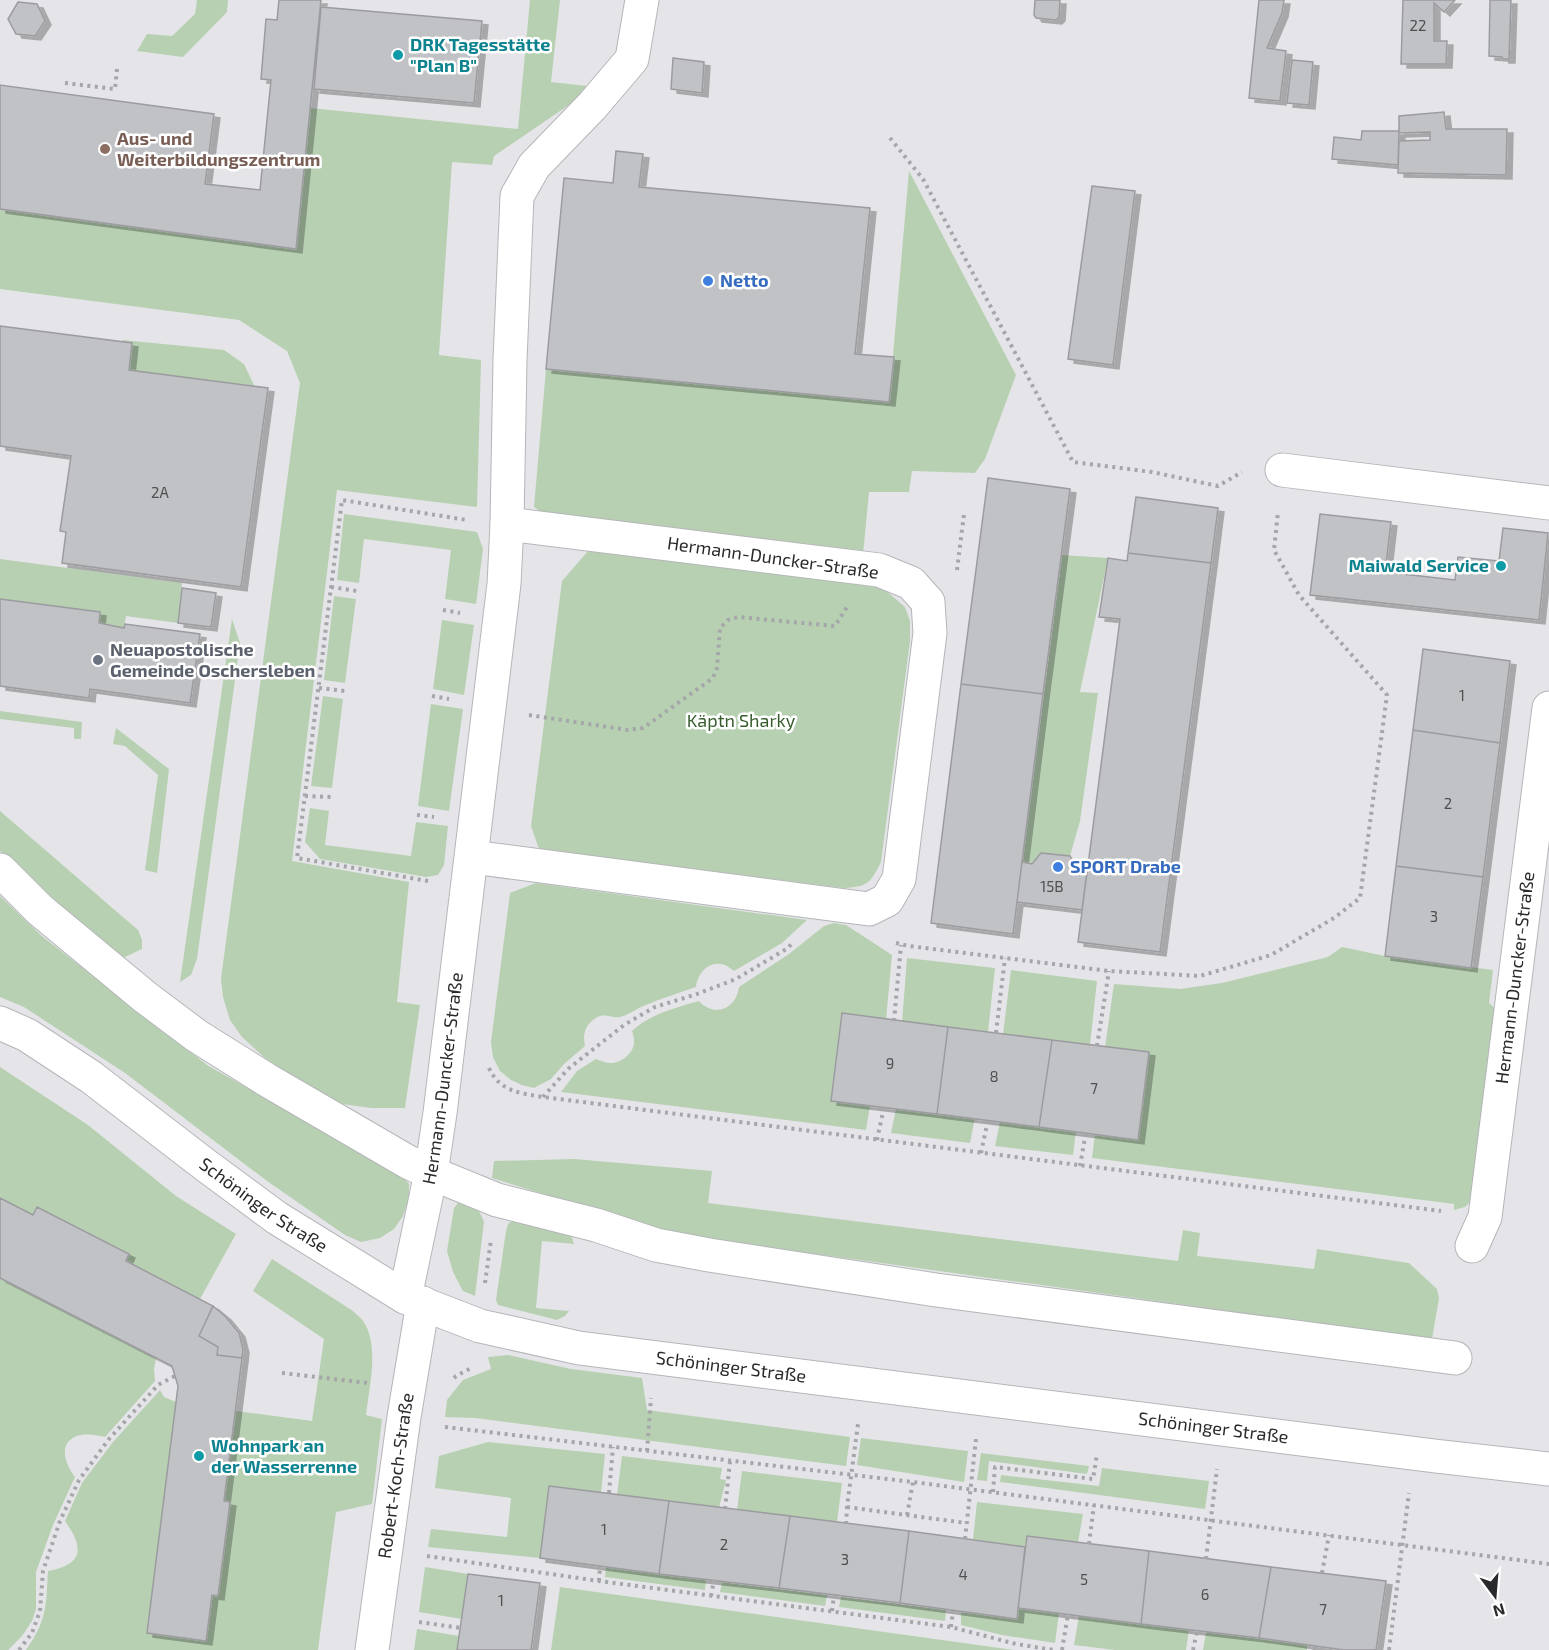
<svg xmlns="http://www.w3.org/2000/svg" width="1549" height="1650" viewBox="0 0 1549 1650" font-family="'Exo 2',sans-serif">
	<defs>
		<filter id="shadow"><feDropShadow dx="6" dy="4" stdDeviation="0" flood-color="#0004"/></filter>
	</defs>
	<rect width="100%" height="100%" fill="#e5e5e9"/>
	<path fill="#b7d0b1" d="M196 0H228L227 12 183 57 137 51 147 34 172 36 195 14 197 1Z
		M530 0H560L551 82 587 86 585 94 494 156 492 165 452 162 439 355 481 360 477 507 337 490 292 861 409 882 397 1002 420 1005 405 1108H371L335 1103 266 1059 242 1037 230 1020 223 997 221 979 300 383 287 351 239 320 0 289V209L296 249 310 108 518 129Z
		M909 171 1016 375 985 459 975 473 912 471 909 492H869L863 555 548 517 534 507 546 369 889 401Z
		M123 340 224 350 244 364 259 396 119 372Z
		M344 514 477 532 483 549 476 604 445 599 451 550 364 539 359 583 337 580Z
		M589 550 834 579 884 589 905 607 910 621V641L881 862C870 884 867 887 843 888L539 849 531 826 562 581Z
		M1062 555 1108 558 1080 692 1098 693 1080 821 1070 856 1041 853 1032 864 1022 862Z
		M0 559 182 583 178 623 126 616 124 628 99 623 100 612 0 599Z
		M334 596 356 599 345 683 324 680Z
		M232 619 240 643 197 959 191 975 180 982Z
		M442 620 474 625 464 695 433 689Z
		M323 696 343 699 332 788 311 786Z
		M431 704 463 709 449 811 418 806Z
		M0 711 82 722 81 739H74V728L0 719Z
		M116 728 169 769 157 873 145 870 158 775 125 746 113 744Z
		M310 808 329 811 325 845 411 856 416 822 448 826 444 865 438 875 426 877 320 859 305 842Z
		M0 811 138 930 142 940V949L123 958 14 865 0 851Z
		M536 883 807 920 782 943 734 971C731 969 728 966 725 965 709 959 697 974 696 987 679 993 662 998 646 1005 637 1008 629 1015 620 1017 610 1019 604 1011 593 1020 584 1027 583 1036 585 1046L564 1064 551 1079 534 1088 522 1085 511 1080 500 1071 493 1057 491 1042 510 893Z
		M0 896 43 937 207 1065 268 1100 380 1159 400 1173 409 1184V1198L403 1216 394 1229 380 1238 361 1242 345 1235 267 1181 125 1073 24 1007 0 997Z
		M834 923 846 925 892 955 886 1020 842 1014 831 1101 870 1106 866 1130 561 1092 577 1071 596 1059C601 1061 606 1063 611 1063 622 1063 635 1052 634 1041 634 1037 633 1034 632 1031 650 1014 675 1008 699 1001 715 1018 736 1009 739 987L789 954 824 926Z
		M1342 947 1385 956 1493 970 1489 1003 1498 1011 1472 1200 1465 1207 1454 1210V1204L1092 1158 1095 1134 1138 1139 1149 1052 1105 1047 1114 984 1180 989 1222 983 1328 957Z
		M907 958 995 968 988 1032 902 1022Z
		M1011 970 1097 981 1090 1045 1003 1034Z
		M0 1067 88 1125 176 1196 236 1234 200 1299 126 1261 129 1254 37 1207 33 1215 0 1198Z
		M896 1109 975 1118 970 1143 891 1133Z
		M1000 1122 1076 1131 1073 1155 995 1146Z
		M574 1159 712 1171 708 1203 1178 1261 1183 1230 1200 1233 1197 1256 1314 1269 1317 1249 1409 1263 1437 1289 1439 1298 1432 1339 671 1234 492 1178 494 1161Z
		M458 1203C474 1204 478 1206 484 1222L475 1296 463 1291 453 1272 447 1251 454 1208Z
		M514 1220 571 1235 574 1244 542 1241 536 1308 569 1311 565 1316 557 1320 498 1305 496 1300 506 1231 508 1224Z
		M272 1259 353 1311C356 1314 361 1318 363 1321 380 1345 369 1388 366 1415L382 1419 372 1504 336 1512 318 1650H26C47 1620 46 1606 48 1571 84 1564 84 1548 65 1521L82 1483 113 1442 160 1390 164 1397 176 1402 147 1633 206 1641 212 1595H218L230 1502 224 1501 236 1411 312 1421 324 1339 253 1291Z
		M0 1278 156 1358 154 1369 155 1381 105 1437C97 1435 89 1434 81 1435 57 1440 64 1463 75 1477L53 1525 36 1572V1609L32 1621 22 1636 8 1650H0Z
		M508 1355 571 1369 642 1378 647 1410 850 1437 846 1466 475 1418 445 1417 447 1400 463 1380 491 1369 488 1357Z
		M861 1438 968 1451 964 1482 857 1465Z
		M488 1442 605 1454 601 1493 549 1486 540 1558 428 1547 431 1529 507 1537 511 1498 435 1488 439 1456Z
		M981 1453 1089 1466 1087 1474 989 1461 987 1481 977 1480Z
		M622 1456 722 1468 720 1479 726 1480 719 1508 617 1495Z
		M1102 1468 1209 1481 1205 1509 1000 1482 1001 1475 1099 1486Z
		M742 1471 842 1483 837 1522 737 1510Z
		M977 1502 1083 1514 1078 1542 1027 1536 1025 1547 973 1539Z
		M425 1567 468 1574 462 1619 419 1612Z
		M606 1567 706 1580 705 1590 605 1577Z
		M722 1582 827 1595 825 1606 720 1592Z
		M560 1587 1014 1650H551Z
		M841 1597 946 1610 945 1621 839 1607Z
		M1018 1608 1059 1613 1055 1643 1002 1635 961 1625V1612L1016 1619Z
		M1079 1616 1189 1630 1186 1650H1115L1074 1645Z
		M417 1629 459 1636 457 1650H414Z
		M1206 1632 1307 1645V1650H1203Z"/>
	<path fill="#c1c2c6" stroke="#9c9ca0" stroke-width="1.5" filter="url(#shadow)" d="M279 0H321L296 249 0 209V85L214 114 205 184 260 190 271 80 261 79 266 19 277 20Z
		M1035 0H1060L1059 17 1056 20 1036 18 1034 15Z
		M1259 0H1284L1282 13 1267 48 1286 51 1280 101 1249 98Z
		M1403 0H1455L1444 12 1434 3V41H1447L1446 64H1401Z
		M1490 0H1511L1509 59H1503L1502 57 1489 56Z
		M18 2 37 4 45 21 35 36 16 34 8 19Z
		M321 7 482 21 474 103 314 89Z
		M673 58 704 62 702 93 671 89Z
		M1292 60 1313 62 1309 105 1287 103Z
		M1444 112 1446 129H1507L1506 175 1398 173 1399 141 1430 140V132L1399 133V116Z
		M1362 131H1399L1398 165 1332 159 1334 137 1361 140Z
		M616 151 643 154 639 187 870 208 855 354 894 357 889 402 546 369 564 178 613 183Z
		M1092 186 1135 191 1113 365 1068 359Z
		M0 326 132 343 129 370 268 388 241 587 62 563 66 532 60 531 71 456 0 446Z
		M988 478 1070 489 1043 694 961 684Z
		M1136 497 1218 508 1211 563 1128 553Z
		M1320 514 1391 522 1385 572 1455 580 1458 557 1499 561 1503 528 1548 533 1539 620 1310 595Z
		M1128 553 1211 563 1160 952 1078 942 1120 619 1099 617 1108 558 1127 561Z
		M182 588 216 593 211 627 178 623Z
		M0 599 100 612 99 623 124 628 125 624 200 634 190 703 90 689 89 698 0 686Z
		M1423 649 1510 661 1500 743 1413 730Z
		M961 684 1043 694 1013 934 931 923Z
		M1413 730 1500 743 1483 877 1396 866Z
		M1041 853 1070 856 1077 869 1087 871 1082 910 1017 902 1022 862 1032 864Z
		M1396 866 1483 877 1471 968 1385 956Z
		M842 1013 948 1027 937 1114 831 1101Z
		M948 1027 1052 1040 1039 1127 937 1114Z
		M1052 1040 1149 1052 1138 1140 1039 1127Z
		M0 1198 33 1215 37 1207 129 1254 126 1261 213 1306 199 1336 218 1347 217 1355 242 1358 224 1501 230 1502 218 1596 212 1595 206 1641 147 1633 178 1386 172 1366 0 1278Z
		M213 1306 225 1316 239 1333 243 1349 242 1358 217 1355 218 1347 199 1336Z
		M549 1486 669 1501 659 1574 540 1558Z
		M669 1501 790 1516 779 1588 659 1574Z
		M790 1516 909 1531 900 1603 779 1588Z
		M909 1531 1025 1547 1017 1619 900 1603Z
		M1027 1536 1149 1551 1141 1624 1018 1608Z
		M1149 1551 1271 1567 1259 1638 1141 1624Z
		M1271 1567 1386 1581 1376 1650H1344L1259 1638Z
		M468 1574 540 1583 531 1650H457Z"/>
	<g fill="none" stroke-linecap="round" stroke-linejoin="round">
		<defs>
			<g id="minor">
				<path d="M1282 470 1549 503"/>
				<path d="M472 857 869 909 887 900 899 879 930 633 928 602 911 583 879 570 507 524"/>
				<path d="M0 870 40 910 145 997 197 1036 267 1080 408 1162 431 1173 497 1200 596 1225 656 1245 709 1255 936 1290 1455 1358"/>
				<path id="s1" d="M0 1023 27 1035 91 1077 204 1164 277 1218 405 1297 480 1326 579 1348 1435 1456 1549 1469"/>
				<path id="s2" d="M1472 1246 1485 1217 1549 708"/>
				<path id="s3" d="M405 1297 431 1173 440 1113 504 584 507 524 510 360 517 196 534 166 592 106 632 59 642 0"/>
				<path id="s4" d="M372 1650 404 1417 423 1303"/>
			</g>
		</defs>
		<use href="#minor" stroke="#b5b6b9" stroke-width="35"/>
		<path stroke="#a5a6a9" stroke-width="4" stroke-dasharray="3 4.5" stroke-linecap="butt" d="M65 83 115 89 117 69
			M890 138 923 179 1073 462 1152 472 1218 486 1242 472
			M957 570 964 514
			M331 587 357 591
			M443 610 460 613
			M319 688 345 691
			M432 696 449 699
			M529 715 628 730 643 728 713 678 717 668 720 628 728 620 738 617 835 626 847 607
			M305 796 331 797
			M417 815 434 817
			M428 881 297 858 342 500 467 520
			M896 943 909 946 1109 971 1200 976 1271 955 1334 918 1360 898 1387 695 1299 595 1274 550 1278 512
			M894 1021 901 945
			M996 1033 1005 958
			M1097 1046 1109 971
			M489 1068C500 1092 520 1093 543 1097L1441 1211
			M543 1097 568 1069 624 1025 655 1007 697 994 736 979 788 948 793 942
			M877 1140 884 1107
			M981 1153 988 1120
			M1080 1166 1086 1132
			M485 1283 491 1240
			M282 1373 368 1383
			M454 1378 456 1376 473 1367
			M445 1427 913 1482 1549 1564
			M647 1451 651 1398
			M993 1492 995 1467 1093 1479 1097 1454
			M609 1493 613 1447
			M847 1507 966 1523
			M725 1509 730 1461
			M907 1515 913 1482
			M846 1524 847 1507 858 1424
			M965 1539 976 1439
			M1089 1544 1094 1505
			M427 1556 599 1581 951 1627 1016 1644 1054 1650
			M1206 1559 1217 1469
			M1322 1573 1329 1535
			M599 1581 600 1566
			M711 1596 714 1580
			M832 1611 834 1596
			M419 1622 461 1628
			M951 1627 953 1611
			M19 1650 32 1633 40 1611 43 1571 60 1521 79 1480 109 1439 158 1385 175 1376
			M1062 1650 1068 1614
			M1193 1650 1197 1631
			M1314 1650 1315 1646
			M1389 1650 1409 1493"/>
		<use href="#minor" stroke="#fff" stroke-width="33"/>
	</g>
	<g fill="#0f9aa8" stroke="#fff" stroke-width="2">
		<circle cx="398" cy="55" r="6"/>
		<circle cx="1501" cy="566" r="6"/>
		<circle cx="199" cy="1456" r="6"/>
	</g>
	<circle fill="#8d6e63" stroke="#fff" stroke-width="2" cx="105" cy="149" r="6"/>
	<g fill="#3f7fe0" stroke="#fff" stroke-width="2">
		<circle cx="708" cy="281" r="6"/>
		<circle cx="1058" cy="867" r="6"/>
	</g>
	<circle fill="#6b7280" stroke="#fff" stroke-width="2" cx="98" cy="660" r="6"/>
	<g text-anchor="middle" stroke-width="5" stroke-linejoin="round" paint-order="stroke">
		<g font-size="15" fill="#4f5052">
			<text x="1418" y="31">22</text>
			<text x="160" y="498">2A</text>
			<text x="1462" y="701">1</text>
			<text x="1448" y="809">2</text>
			<text x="1052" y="892">15B</text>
			<text x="1434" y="922">3</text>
			<text x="890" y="1069">9</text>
			<text x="994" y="1082">8</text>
			<text x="1094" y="1094">7</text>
			<text x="604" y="1535">1</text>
			<text x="724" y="1550">2</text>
			<text x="845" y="1565">3</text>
			<text x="963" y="1580">4</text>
			<text x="1084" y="1585">5</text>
			<text x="1205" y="1600">6</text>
			<text x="501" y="1606">1</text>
			<text x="1323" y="1615">7</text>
		</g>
		<g font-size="18" font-weight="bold" fill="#0d838f" stroke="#fff" text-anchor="start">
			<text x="410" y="51">DRK Tagesstätte<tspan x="410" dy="21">"Plan B"</tspan></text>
			<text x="1489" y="572" text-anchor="end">Maiwald Service</text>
			<text x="211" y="1452">Wohnpark an<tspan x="211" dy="21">der Wasserrenne</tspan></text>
		</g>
		<g font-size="18" font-weight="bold" fill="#785e54" stroke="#fff" text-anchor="start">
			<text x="117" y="145">Aus- und<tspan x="117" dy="21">Weiterbildungszentrum</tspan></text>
		</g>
		<g font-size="18" font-weight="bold" fill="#366cbe" stroke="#fff" text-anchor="start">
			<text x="720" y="287">Netto</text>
			<text x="1070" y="873">SPORT Drabe</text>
		</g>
		<g font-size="18" fill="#292a2b" stroke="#fff">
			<text transform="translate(773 558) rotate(8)" y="6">Hermann-Duncker-Straße</text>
			<text dy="6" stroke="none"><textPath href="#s2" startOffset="273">Hermann-Duncker-Straße</textPath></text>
			<text dy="6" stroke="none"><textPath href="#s3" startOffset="222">Hermann-Duncker-Straße</textPath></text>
			<text dy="6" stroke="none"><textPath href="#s1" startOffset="321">Schöninger Straße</textPath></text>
			<text dy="6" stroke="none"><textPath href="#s1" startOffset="825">Schöninger Straße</textPath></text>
			<text dy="6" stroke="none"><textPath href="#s1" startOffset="1311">Schöninger Straße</textPath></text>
			<text dy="6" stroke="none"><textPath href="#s4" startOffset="176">Robert-Koch-Straße</textPath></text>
		</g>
		<g font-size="18" font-weight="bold" fill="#5b616d" stroke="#fff" text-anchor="start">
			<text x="110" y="656">Neuapostolische<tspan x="110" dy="21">Gemeinde Oschersleben</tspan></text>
		</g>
		<g font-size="18" fill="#375d2d" stroke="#fff">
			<text x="741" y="727">Käptn Sharky</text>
		</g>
	</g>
	<g transform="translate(1495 1596) rotate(164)" stroke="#ffffff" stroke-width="4.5" paint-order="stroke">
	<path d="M0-4.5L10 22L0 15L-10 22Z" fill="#292a2b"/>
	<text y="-9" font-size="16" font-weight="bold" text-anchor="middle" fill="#292a2b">N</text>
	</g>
</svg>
